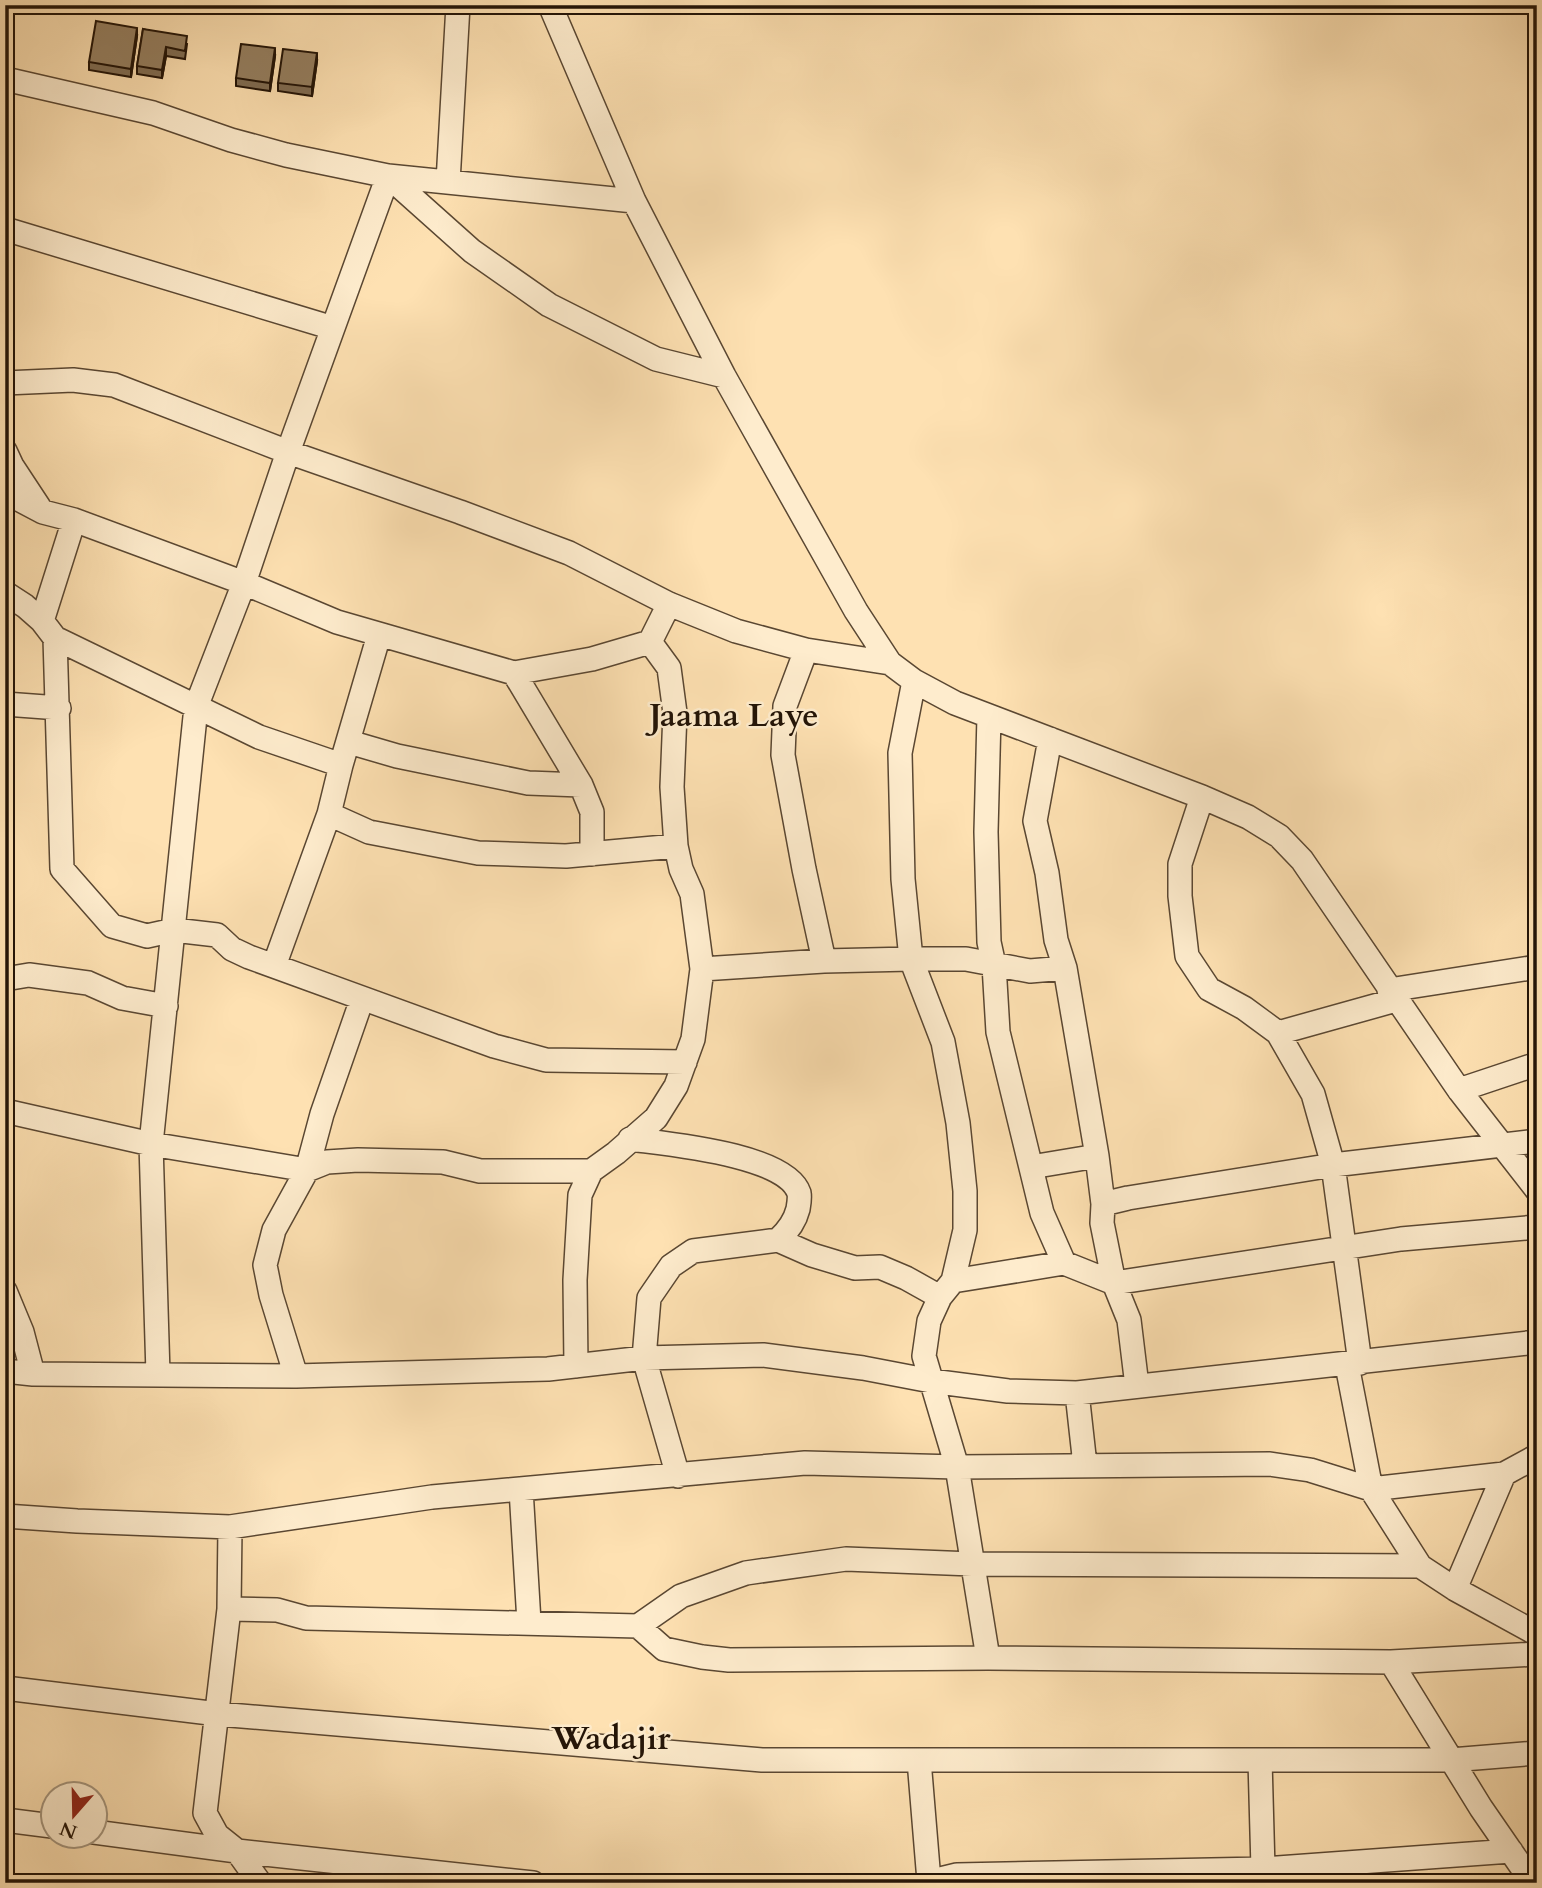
<svg xmlns="http://www.w3.org/2000/svg" width="1542" height="1888" viewBox="0 0 1542 1888" font-family="Cardo,serif">
	<rect width="100%" height="100%" fill="#fee1b2"/>
	<filter id="stains"><feTurbulence type="fractalNoise" baseFrequency=".00286" numOctaves="4"/><feColorMatrix values="0 0 0 0 .2 0 0 0 0 .09 0 0 0 0 .02 0 0 0 .5 -.17"/></filter>
	<radialGradient id="worn" r=".72"><stop offset=".6" stop-color="#630" stop-opacity="0"/><stop offset="1" stop-color="#630" stop-opacity=".3"/></radialGradient>
	<g fill="none" stroke-linecap="round" stroke-linejoin="round">
		<defs>
			<path id="minor" d="M550 5 634 201 724 376 856 611 890 663 914 681 955 703 1202 797 1248 817 1279 836 1302 860 1459 1090 1537 1190
				M5 79 153 113 231 140 286 155 388 176 472 251 549 305 656 359 724 376
				M448 182 458 5
				M5 229 333 328
				M5 383 73 380 114 385 288 452 460 512 569 553 669 604 736 631 806 650 890 663
				M5 451 12 466 39 507
				M5 492 43 512 74 520 244 583 337 622 514 673 592 659 650 642 669 604
				M74 520 42 621 55 638 62 869 112 926 147 936 174 930 217 935 232 949 249 957 494 1046 546 1060 685 1062
				M5 593 25 606 42 621
				M55 638 259 737 341 765
				M806 650 785 706 783 755 804 869 824 961
				M514 673 581 785 592 812V854
				M914 681 900 753 903 879 911 959 943 1042 958 1123 965 1191V1230L953 1281 940 1297 929 1321 924 1356 957 1467 988 1658
				M5 704 59 708
				M989 716 986 832 989 942 994 965 998 1032 1042 1213 1064 1263
				M1050 739 1035 821 1047 873 1056 940 1065 968 1097 1156 1103 1204 1102 1223 1114 1283 1129 1320 1137 1386
				M349 742 397 756 528 783 581 785
				M1202 797 1180 864V896L1187 956 1209 989 1244 1008 1278 1033 1313 1094 1333 1165 1360 1363
				M329 814 369 832 478 853 566 856 676 846
				M274 966 329 814 341 765 379 635
				M702 969 824 961 911 959H966L1030 971 1065 968
				M5 979 29 975 88 983 122 998 166 1006
				M1389 990 1537 967
				M1278 1033 1396 1000
				M1459 1090 1537 1064
				M5 1111 151 1144 307 1170 327 1162 358 1160 443 1162 480 1171H591
				M630 1139C666 1144 786 1154 799 1193 800 1198 799 1203 798 1209 795 1221 788 1231 778 1240
				M1031 1167 1097 1156
				M1103 1204 1128 1198 1333 1165 1537 1141
				M953 1281 1064 1263 1114 1283 1401 1239 1537 1227
				M5 1291 22 1332 33 1374
				M1347 1365 1371 1489 1504 1474
				M576 1366 575 1280 580 1195 591 1171 616 1153 656 1118 676 1086 693 1039 702 969 692 894 681 869 676 846 672 787 675 713 669 668 650 642
				M5 1371 33 1374 296 1376 548 1369 644 1358 763 1355 863 1368 931 1381 1008 1391 1077 1393 1537 1342
				M158 1374 151 1144 196 707 244 583 288 452 388 176 634 201
				M296 1376 271 1295 265 1265 274 1230 307 1170 322 1114 362 999
				M1077 1393 1085 1465
				M678 1476 644 1358 649 1298 671 1266 693 1251 778 1240 812 1255 855 1268 880 1267 906 1278 940 1297
				M521 1489 529 1622
				M5 1516 77 1521 230 1527 432 1497 805 1463 957 1467 1270 1464 1310 1470 1371 1489 1420 1566 1455 1589 1537 1634
				M230 1527 229 1609 205 1813 217 1835 237 1851 260 1883
				M1455 1589 1504 1474 1537 1456
				M229 1609 277 1610 306 1618 638 1626 681 1596 746 1573 846 1559 972 1564 1420 1566
				M638 1626 664 1649 702 1657 729 1660 988 1658 1391 1662 1537 1654
				M1391 1662 1481 1808 1530 1879V1883
				M5 1688 218 1714 762 1760H1451L1537 1753
				M919 1760 929 1881
				M1260 1760 1263 1869
				M5 1820 52 1826
				M94 1832 237 1851 533 1883
				M924 1883 957 1875 1263 1869 1511 1851"/>
		</defs>
		<use href="#minor" stroke="#5a4732" stroke-width="26"/>
		<use href="#minor" stroke="#feeccd" stroke-width="23"/>
	</g>
	<path fill="#806d53" stroke="#231407" stroke-width="2" d="M143 29 187 44 185 59 166 56 162 78 137 74V66Z
		M137 36 131 77 89 70V62Z
		M275 56 270 91 236 86V78Z
		M317 61 312 96 278 91V83Z"/>
	<path fill="#685943" stroke="#231407" stroke-width="2" d="M137 28V36L131 77V69Z
		M166 47V56L162 78V70Z
		M275 48V56L270 91V83Z
		M317 53V61L312 96V87Z"/>
	<path fill="#957f60" stroke="#231407" stroke-width="2" d="M96 21 137 28 131 69 89 62Z
		M143 29 187 36 185 51 166 47 162 70 137 66Z
		M241 44 275 48 270 83 236 78Z
		M283 49 317 53 312 87 278 83Z"/>
	<g text-anchor="middle" stroke-width="5" stroke-linejoin="round" paint-order="stroke">
		<g font-size="33" font-weight="bold" fill="#231407" stroke="#feeccd">
			<text x="734" y="726">Jaama Laye</text>
			<text x="611" y="1749">Wadajir</text>
		</g>
	</g>
	<rect width="1542" height="1888" fill="none" stroke="#fee1b2" stroke-width="28"/>
	<rect x="7" y="7" width="1528" height="1874" fill="none" stroke="#231407" stroke-width="3.5"/>
	<rect x="14" y="14" width="1514" height="1860" fill="none" stroke="#231407" stroke-width="2"/>
	<g transform="translate(74 1815) rotate(200)"><circle r="33" fill="#feeccd" stroke="#a6967e" stroke-width="2"/>
	<path d="M0-5L12 26L0 18L-12 26Z" fill="#8f2418"/>
	<text y="-10" font-size="19" font-weight="bold" text-anchor="middle" fill="#231407">N</text>
	</g>
	<rect width="100%" height="100%" filter="url(#stains)"/>
	<rect width="100%" height="100%" fill="url(#worn)"/>
</svg>
